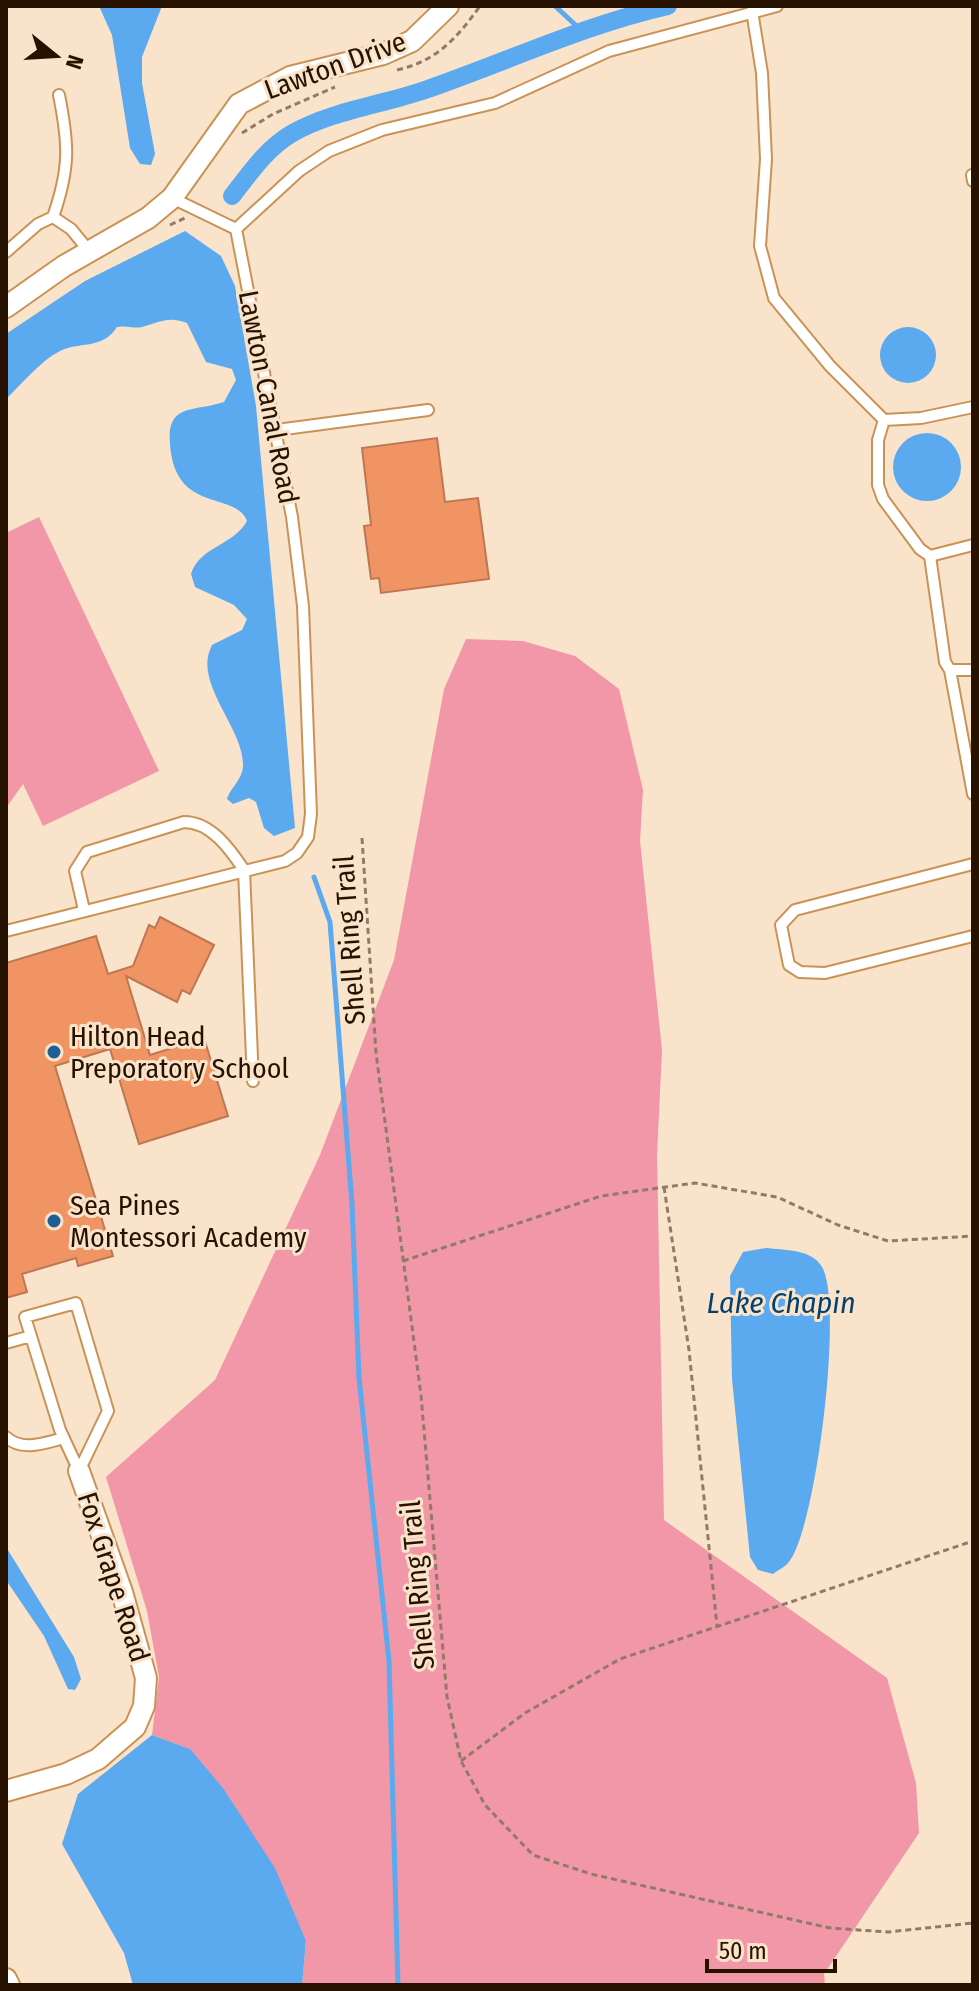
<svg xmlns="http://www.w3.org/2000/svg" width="979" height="1991" viewBox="0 0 979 1991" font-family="'Fira Sans Condensed',sans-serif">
	<rect width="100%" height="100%" fill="#fae3cb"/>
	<path fill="#f197a8" d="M39 517 159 771 43 826 23 784 6 808V533Z
		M466 639 523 641 575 656 619 689 643 790 640 841 662 1050 657 1155 664 1520 887 1678 916 1783 919 1833 824 1974 825 1985H302L306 1941 190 1749 152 1735 159 1677 147 1611 106 1477 215 1380 320 1155 394 960 444 689Z"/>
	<path fill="#5ba9ef" d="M99 6H162L142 57V83L155 154 151 165 140 164 130 148 112 35Z
		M185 231 221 256 235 286 256 406 295 828 274 836 264 828 256 802 249 798 233 804 227 799C231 787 243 779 243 765 243 726 192 683 212 645L242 630 247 619 234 605 195 587 191 574C200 546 233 546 247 521 235 490 175 515 170 444 166 403 194 412 224 402L236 380 232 369 206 362 187 323C168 316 160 322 142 327 133 329 126 325 117 327 102 350 81 341 60 351 40 361 22 384 6 399V334L85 281Z
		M880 355a28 28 0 1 1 56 0a28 28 0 1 1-56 0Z
		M893 467a34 34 0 1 1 68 0a34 34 0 1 1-68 0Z
		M766 1248C784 1250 812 1249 822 1267 844 1303 816 1532 788 1563 785 1567 778 1570 773 1574L758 1570 750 1557 732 1379 730 1276 743 1252Z
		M6 1547 74 1657 81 1679 75 1690 68 1689 44 1636 6 1580Z
		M152 1735 190 1749 223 1788 275 1868 306 1941 302 1985H133L124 1953 62 1844 78 1794Z"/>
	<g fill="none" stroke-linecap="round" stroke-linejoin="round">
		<path stroke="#5ba9ef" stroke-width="5" d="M555 6 582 31
			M314 877 330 922 352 1204 359 1378 389 1661 398 1985"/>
		<path stroke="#5ba9ef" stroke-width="18" d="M232 196C250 173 266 149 291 134 331 111 381 105 425 90 506 62 584 25 668 6"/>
	</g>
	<path fill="#f09463" stroke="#bd7752" stroke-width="2" d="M437 438 445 502 478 498 489 579 381 593 379 578 371 579 364 526 371 525 362 448Z
		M160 917 214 945 190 994 182 990 177 1002 126 976 150 1055 204 1038 228 1116 139 1144 110 1049 55 1066 113 1256 78 1266 76 1258 22 1274 27 1292 6 1298V963L96 936 108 974 133 966 149 925 155 928Z"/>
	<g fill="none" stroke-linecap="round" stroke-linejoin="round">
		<defs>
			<path id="service" d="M752 11 762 73 766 159 760 246 774 298 830 366 884 420 921 418 973 407
				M972 175 973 181
				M172 198 236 229
				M53 217C70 168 69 145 59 95
				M6 252 38 224 53 217 71 229 89 251
				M884 420 878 440V485L883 499 920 549 930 556 973 545
				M277 430 428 410
				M930 556 945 662 950 670H973
				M950 670 973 794
				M973 864 795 910 781 925 789 965 800 972 825 973 973 936
				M84 910 75 871 87 852 184 822C211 822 230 849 244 870L253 1081
				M6 931 285 861 297 853 308 837 311 814 303 606 292 517 236 229 299 171 329 151 382 130 495 103 609 51 777 6
				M76 1303 108 1411 79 1471 60 1430 25 1317Z
				M6 1343 31 1336
				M6 1437C22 1452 45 1443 64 1438"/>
			<path id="minor" d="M6 307 64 266 148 218 172 198 239 104 290 77 383 54 412 41 448 6
				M6 1791 66 1774 98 1759 135 1727 144 1706 146 1678 122 1592 79 1471
				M6 1979 9 1985"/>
		</defs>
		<use href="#service" stroke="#ca9356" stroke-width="14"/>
		<use href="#minor" stroke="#ca9356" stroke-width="24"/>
		<path stroke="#917b66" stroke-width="3" stroke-dasharray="6 4" stroke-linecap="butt" d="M397 70C437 61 457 38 480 6
			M242 133 273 114 335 87
			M170 225 185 218
			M362 838 376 1053 421 1395 447 1697 461 1761 485 1805 533 1855 591 1874 830 1928 888 1932 973 1923
			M664 1187 689 1350 717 1626
			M403 1261 601 1196 695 1183 777 1197 838 1225 888 1241 973 1236
			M461 1761 525 1713 620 1659 973 1541"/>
		<use href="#service" stroke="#fff" stroke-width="10"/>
		<use href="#minor" stroke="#fff" stroke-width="20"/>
	</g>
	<g fill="#1e5f95" stroke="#fae3cb" stroke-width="3">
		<circle cx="54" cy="1052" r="8"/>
		<circle cx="54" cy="1221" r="8"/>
	</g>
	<g text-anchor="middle" stroke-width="6" stroke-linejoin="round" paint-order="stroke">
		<g font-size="28" fill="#271200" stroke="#fae3cb">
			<text transform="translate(335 65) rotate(-20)" y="10">Lawton Drive</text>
			<text transform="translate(269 397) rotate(79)" y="10">Lawton Canal Road</text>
			<text transform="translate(349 940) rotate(-94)" y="10">Shell Ring Trail</text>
			<text transform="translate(114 1577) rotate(72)" y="10">Fox Grape Road</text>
			<text transform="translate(417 1585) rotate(-95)" y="10">Shell Ring Trail</text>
		</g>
		<g font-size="28" fill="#271200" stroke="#fae3cb" text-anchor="start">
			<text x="70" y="1046">Hilton Head<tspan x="70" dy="32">Preporatory School</tspan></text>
			<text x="70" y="1215">Sea Pines<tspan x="70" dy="32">Montessori Academy</tspan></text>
		</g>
		<g font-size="30" font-style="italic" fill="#04416d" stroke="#fae3cb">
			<text x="781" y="1313">Lake Chapin</text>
		</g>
	</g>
	<rect width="979" height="1991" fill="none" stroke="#271200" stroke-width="16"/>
	<g transform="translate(56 56) rotate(108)" stroke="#fae3cb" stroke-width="6" paint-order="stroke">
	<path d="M0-6L14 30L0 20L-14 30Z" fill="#271200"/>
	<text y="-12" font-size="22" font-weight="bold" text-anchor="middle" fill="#271200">N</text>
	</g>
	<path d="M707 1959v12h128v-12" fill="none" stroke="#271200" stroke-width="4"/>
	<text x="719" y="1959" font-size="24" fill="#271200" stroke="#fae3cb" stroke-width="6" paint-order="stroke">50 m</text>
</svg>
